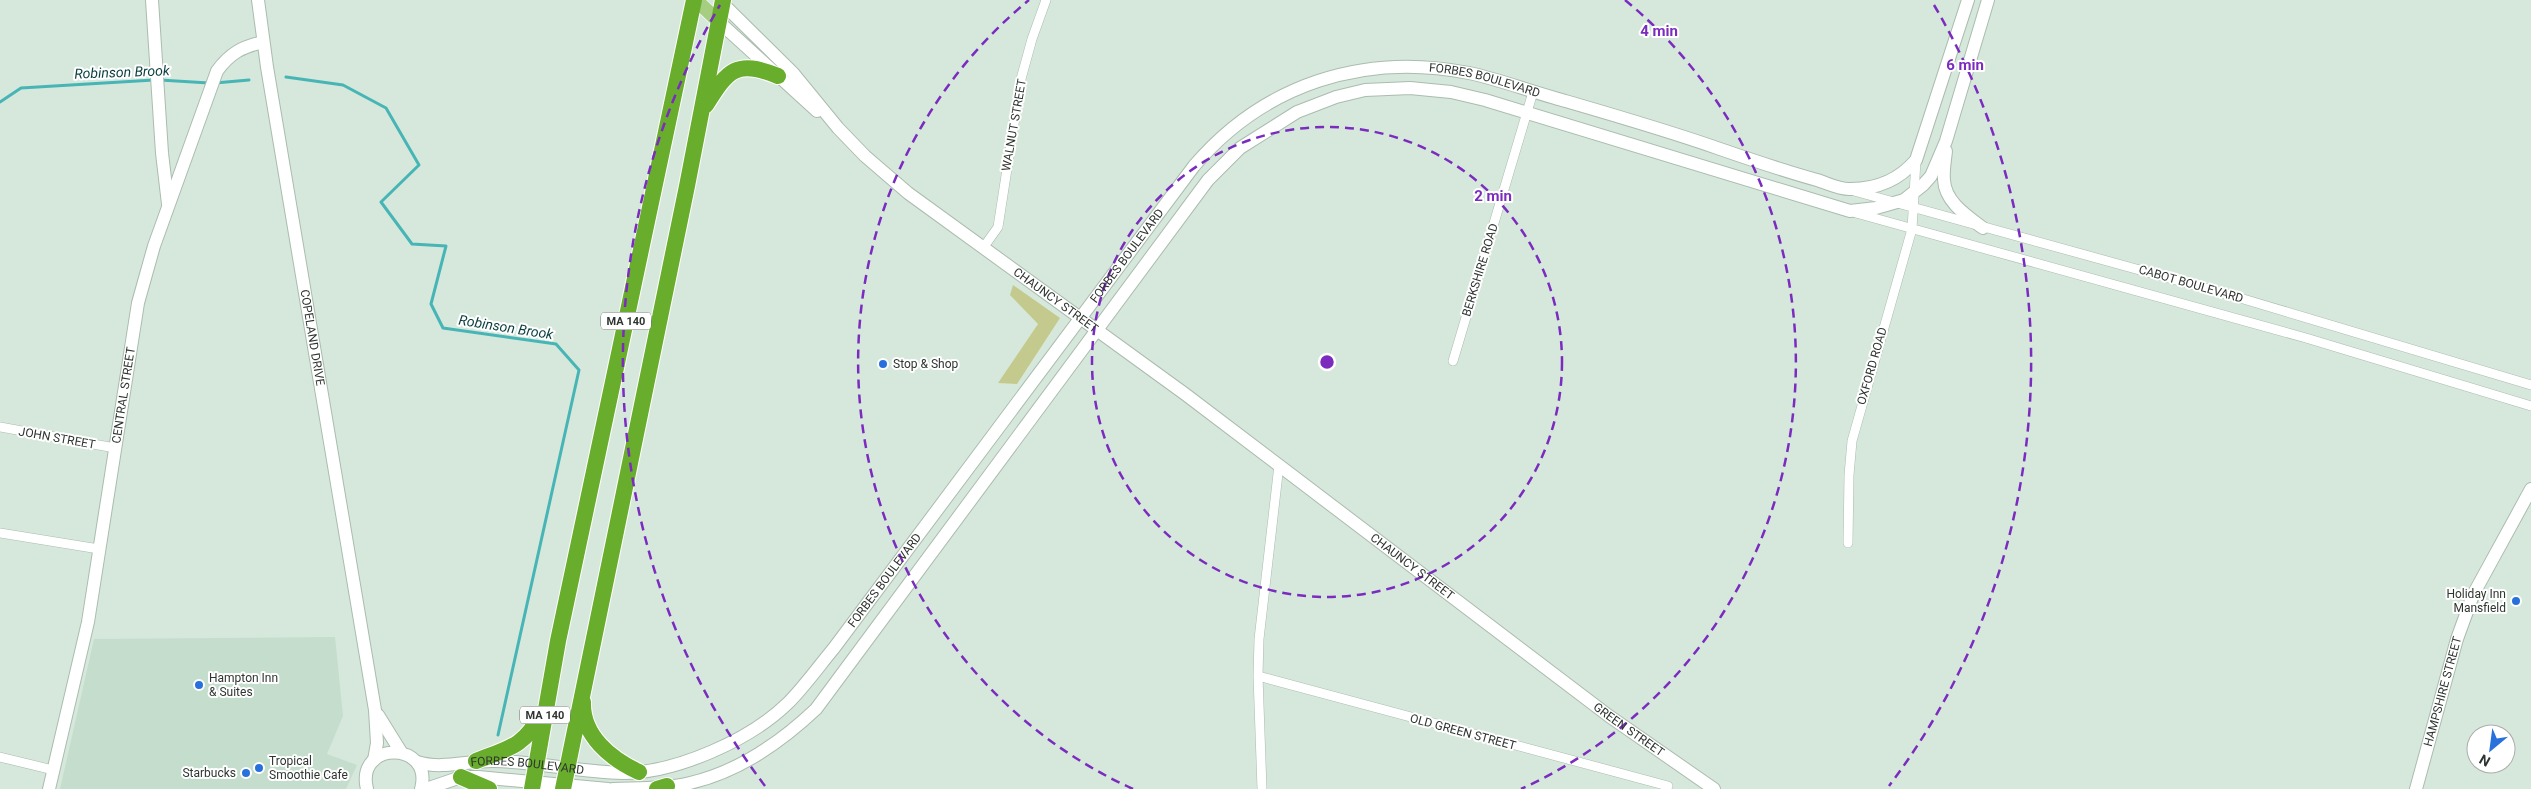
<svg xmlns="http://www.w3.org/2000/svg" width="2531" height="789" viewBox="0 0 2531 789" font-family="Roboto,sans-serif">
	<rect width="100%" height="100%" fill="#d6e8db"/>
	<path fill="#c5ddcc" d="M335 637 343 716 327 754 357 765 346 789H60L94 639Z"/>
	<path fill="#c4ca8e" d="M1013 285 1060 318 1017 384 998 383 1038 324 1010 295Z"/>
	<g fill="none" stroke-linecap="round" stroke-linejoin="round">
		<path stroke="#47b5b6" stroke-width="3" d="M286 77 343 85 386 108 419 165 381 202 412 244 446 246 431 304 443 328 556 344 579 370 498 735
			M160 80 209 83
			M215 83 249 80
			M0 102 21 88 154 80"/>
		<defs>
			<path id="street" d="M1854 191 2230 295 2531 385
				M1856 213 2306 338 2531 406
				M983 248 998 227 1021 79 1032 39 1046 0
				M1453 361 1533 92
				M0 427 115 448
				M0 533 99 549
				M1848 543 1849 475 1852 441 1912 229 1916 160
				M1258 676 1668 786
				M0 757 53 770
				M1262 789 1258 676 1259 639 1279 465"/>
			<g id="secondary">
				<path d="M152 0 162 153 168 204"/>
				<path id="s1" d="M258 0 267 67 375 710 377 743 374 760"/>
				<path id="s2" d="M722 3 793 73 838 128 865 156 908 193 1185 394 1609 716 1714 789"/>
				<path d="M718 21 817 111"/>
				<path d="M1946 151C1945 160 1943 171 1944 180 1945 202 1967 216 1983 228"/>
				<path d="M378 715 401 752"/>
				<path id="s3" d="M417 762C443 770 469 760 495 761 538 762 580 772 623 773 676 773 750 740 788 703 804 687 819 666 834 648L1194 166C1264 84 1364 52 1469 73 1498 79 1526 90 1555 98 1610 114 1666 130 1720 149 1752 160 1784 171 1817 180 1827 183 1840 190 1851 189 1877 189 1899 180 1916 160L1968 0"/>
				<path id="s4" d="M49 789 88 622 138 303 154 246 217 71C230 53 242 47 263 42"/>
				<path d="M367 789C355 740 434 741 421 789"/>
				<path d="M426 789 461 777H478L608 789"/>
				<path d="M613 789C639 788 665 789 690 783 738 772 781 742 816 709L1208 180 1240 148 1297 112 1336 97 1365 90 1410 88 1451 92 1485 100 1850 211 1876 208 1904 200 1923 185 1931 176 1946 141 1988 0"/>
				<path id="s5" d="M2416 789 2457 639 2473 595 2531 489"/>
			</g>
			<path id="primary" d="M696 0 718 21"/>
			<path id="highway" d="M706 105C728 70 736 59 778 76
				M583 702C582 736 611 759 639 772
				M476 761C506 749 525 747 540 715
				M461 777 489 789
				M532 789 558 641 694 0
				M563 789 687 186 723 0
				M657 789 667 786"/>
		</defs>
		<use href="#street" stroke="#aabcaf" stroke-width="10"/>
		<use href="#secondary" stroke="#aabcaf" stroke-width="14"/>
		<use href="#primary" stroke="#fff" stroke-width="15"/>
		<use href="#highway" stroke="#fff" stroke-width="18"/>
		<use href="#street" stroke="#fff" stroke-width="9"/>
		<use href="#secondary" stroke="#fff" stroke-width="12"/>
		<use href="#primary" stroke="#a5ce80" stroke-width="14"/>
		<use href="#highway" stroke="#69ad2c" stroke-width="16"/>
	</g>
	<g fill="none" stroke="#7b2cbf" stroke-width="2.5" stroke-dasharray="9 6">
		<circle cx="1327" cy="362" r="235"/>
		<path d="M1133 789A469 469 0 0 1 1029 0M1625 0A469 469 0 0 1 1521 789"/>
		<path d="M765 786A704 704 0 0 1 720 5M1934 5A704 704 0 0 1 1889 786"/>
	</g>
	<g fill="#2870dc" stroke="#fff" stroke-width="2">
		<circle cx="883" cy="364" r="5"/>
		<circle cx="2516" cy="601" r="5"/>
		<circle cx="199" cy="685" r="5"/>
		<circle cx="259" cy="768" r="5"/>
		<circle cx="246" cy="773" r="5"/>
	</g>
	<g text-anchor="middle" stroke-width="4" stroke-linejoin="round" paint-order="stroke">
		<g fill="#fff" stroke="#6d726e" stroke-width="1">
			<rect x="601" y="312.5" width="50" height="17" rx="4"/>
			<rect x="520" y="706.5" width="50" height="17" rx="4"/>
		</g>
		<g font-size="11" font-weight="bold" fill="#2e3530">
			<text x="626" y="325">MA 140</text>
			<text x="545" y="719">MA 140</text>
		</g>
		<g font-size="12" fill="#2e3530" stroke="#fff">
			<text dy="4" stroke="none"><textPath href="#s3" startOffset="1385">FORBES BOULEVARD</textPath></text>
			<text transform="translate(1014 125) rotate(-80)" y="4">WALNUT STREET</text>
			<text dy="4" stroke="none"><textPath href="#s3" startOffset="951">FORBES BOULEVARD</textPath></text>
			<text transform="translate(1480 270) rotate(-73)" y="4">BERKSHIRE ROAD</text>
			<text transform="translate(2191 284) rotate(16)" y="4">CABOT BOULEVARD</text>
			<text dy="4" stroke="none"><textPath href="#s2" startOffset="449">CHAUNCY STREET</textPath></text>
			<text dy="4" stroke="none"><textPath href="#s1" startOffset="342">COPELAND DRIVE</textPath></text>
			<text transform="translate(1872 366) rotate(-74)" y="4">OXFORD ROAD</text>
			<text dy="4" stroke="none"><textPath href="#s4" startOffset="401">CENTRAL STREET</textPath></text>
			<text transform="translate(57 438) rotate(10)" y="4">JOHN STREET</text>
			<text dy="4" stroke="none"><textPath href="#s2" startOffset="894">CHAUNCY STREET</textPath></text>
			<text dy="4" stroke="none"><textPath href="#s3" startOffset="546">FORBES BOULEVARD</textPath></text>
			<text dy="4" stroke="none"><textPath href="#s5" startOffset="101">HAMPSHIRE STREET</textPath></text>
			<text dy="4" stroke="none"><textPath href="#s2" startOffset="1165">GREEN STREET</textPath></text>
			<text transform="translate(1463 732) rotate(15)" y="4">OLD GREEN STREET</text>
			<text dy="4" stroke="none"><textPath href="#s3" startOffset="111">FORBES BOULEVARD</textPath></text>
		</g>
		<g font-size="12" fill="#2e3530" stroke="#fff" text-anchor="start">
			<text x="893" y="368">Stop &amp; Shop</text>
			<text x="2506" y="598" text-anchor="end">Holiday Inn<tspan x="2506" dy="14">Mansfield</tspan></text>
			<text x="209" y="682">Hampton Inn<tspan x="209" dy="14">&amp; Suites</tspan></text>
			<text x="269" y="765">Tropical<tspan x="269" dy="14">Smoothie Cafe</tspan></text>
			<text x="236" y="777" text-anchor="end">Starbucks</text>
		</g>
		<g font-size="14" font-style="italic" fill="#0b3f3f" stroke="#fff">
			<text transform="translate(122 72) rotate(-2)" y="5">Robinson Brook</text>
			<text transform="translate(506 327) rotate(9)" y="5">Robinson Brook</text>
		</g>
	</g>
	<circle cx="1327" cy="362" r="8" fill="#7b2cbf" stroke="#fff" stroke-width="2.5"/>
	<g font-size="15" text-anchor="middle" font-weight="bold" fill="#7b2cbf" stroke="#fff" stroke-width="4" stroke-linejoin="round" paint-order="stroke">
		<text x="1659" y="36">4 min</text>
		<text x="1965" y="70">6 min</text>
		<text x="1493" y="201">2 min</text>
	</g>
	<g transform="translate(2491 749) rotate(209)"><circle r="24" fill="#ffffff" stroke="#abaeac"/>
	<path d="M0-4L9 19L0 12L-9 19Z" fill="#2870dc"/>
	<text y="-8" font-size="14" font-weight="bold" text-anchor="middle" fill="#2e3530">N</text>
	</g>
</svg>
